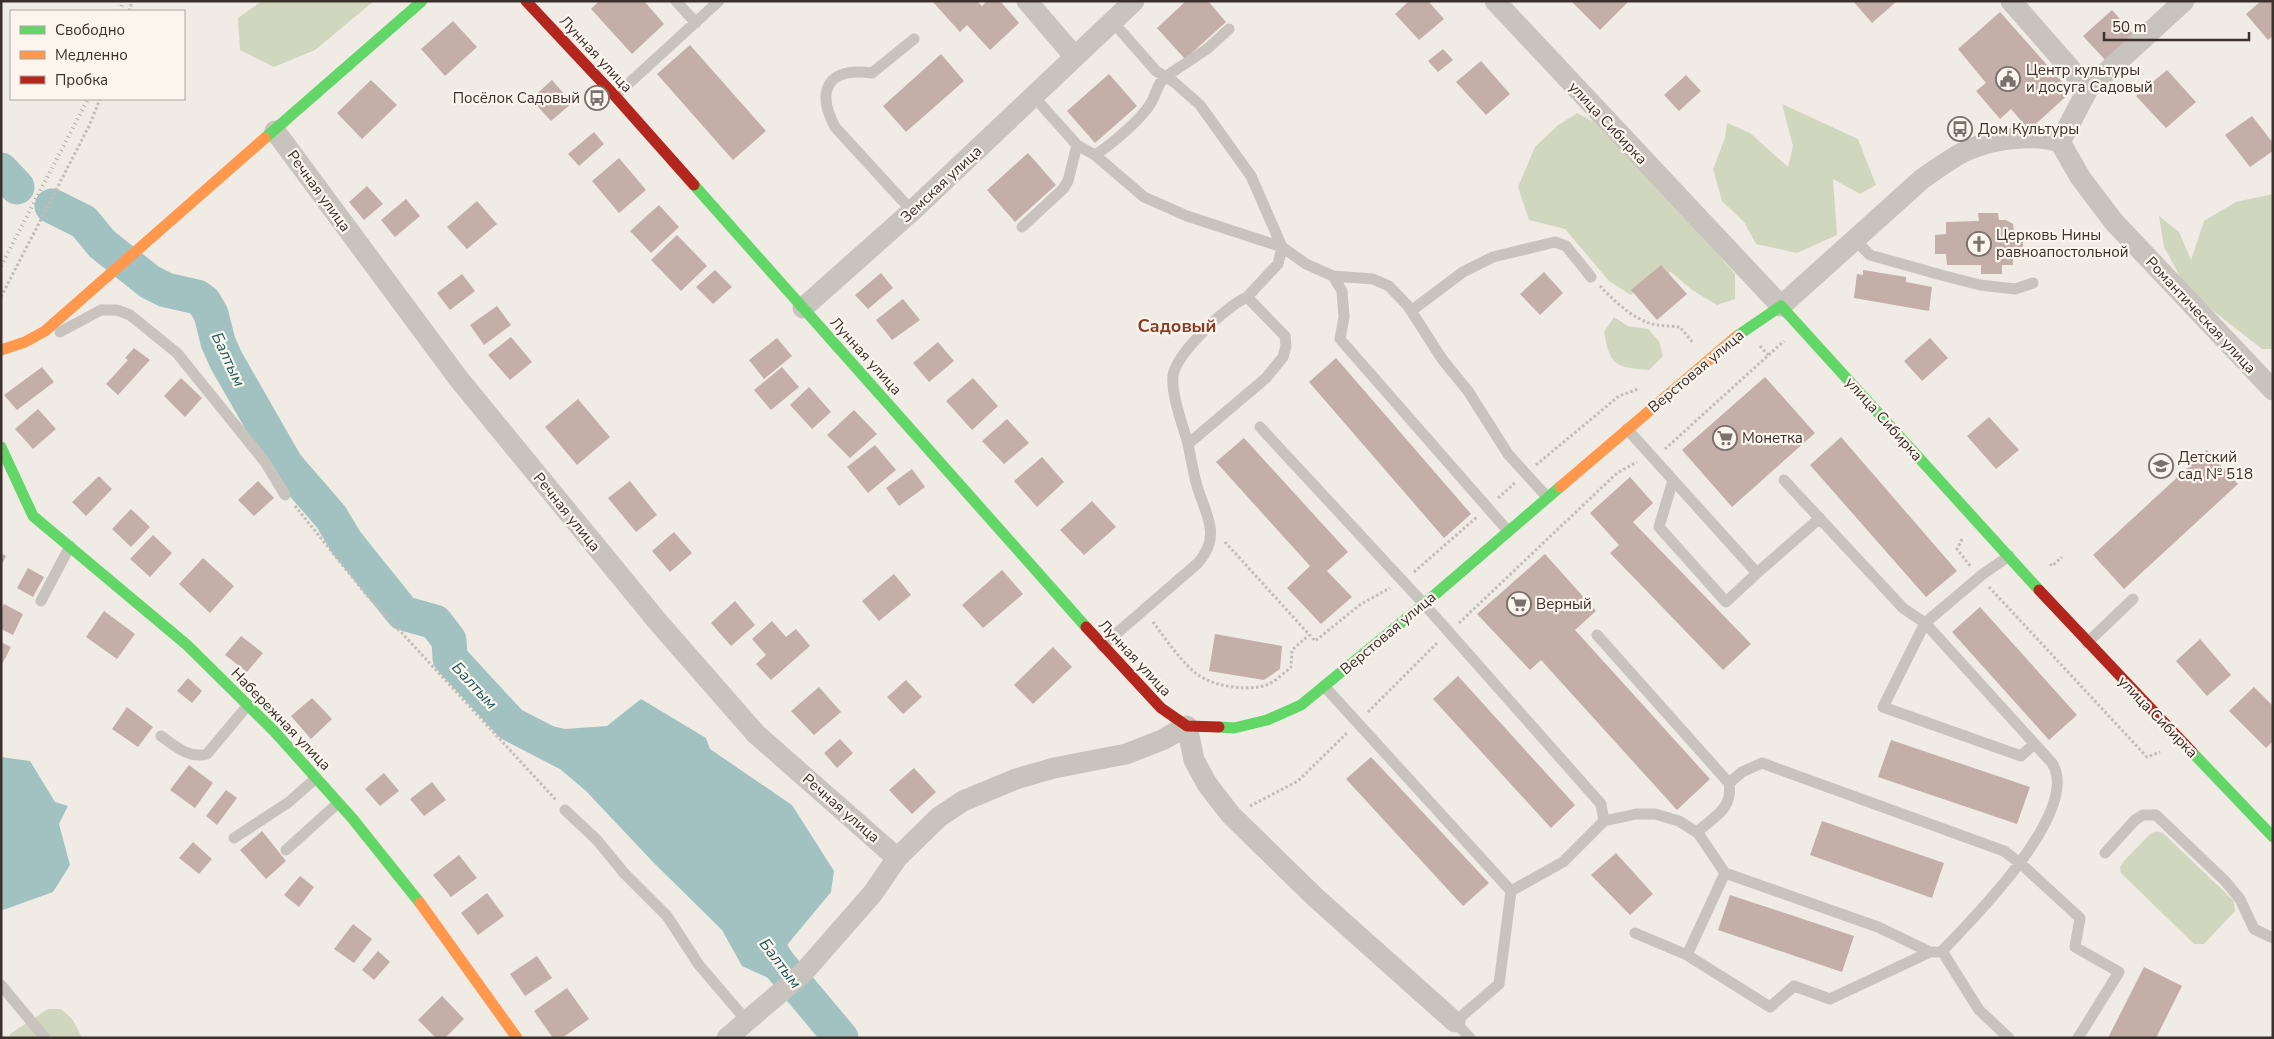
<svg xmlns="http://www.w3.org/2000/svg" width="2274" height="1039" viewBox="0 0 2274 1039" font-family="'Nunito Sans',sans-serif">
	<rect width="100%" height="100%" fill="#f0ebe5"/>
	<path fill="#d1d6bf" d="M262 1H374L315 50 274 67 240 50 238 18Z
		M1782 104 1858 139 1876 185 1860 194 1833 179 1837 235 1797 253 1756 244 1744 222 1722 201 1713 169 1725 138 1727 123 1750 133 1788 167 1793 146Z
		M1577 113 1594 122 1700 233 1735 274V299L1717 305 1692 290 1671 272 1649 280 1631 295 1609 281 1565 229 1529 220 1518 187 1535 147 1557 126Z
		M2273 194V349H2262L2188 291 2164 247 2159 216 2179 232 2191 260 2204 221 2236 202Z
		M1614 317 1628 326 1648 329 1659 341 1663 356 1649 370C1616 367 1610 367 1604 332Z
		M2156 831 2163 833 2234 901 2235 911 2204 944H2194L2121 873 2120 867 2124 861 2150 834Z
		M48 1009H61L73 1020 82 1038H10V1034Z"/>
	<path fill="#a1c2c1" d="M641 699 706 738 710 749 792 805 834 871 831 892 787 945V968L775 981 742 966 722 930 653 862 586 791 520 735 526 720 565 729 607 726Z
		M1 757 30 761 55 802 68 806 59 824 70 865 53 892 3 910H1Z"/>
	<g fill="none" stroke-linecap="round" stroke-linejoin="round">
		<path stroke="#a1c2c1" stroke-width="35" d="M1 170 17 187
			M52 206 84 222 102 244 150 282 166 290 197 297 204 302 211 314 218 342 226 360 286 465 331 517 346 542 403 613 435 622 449 640 450 658 511 724 565 752
			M758 931 778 963 841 1038"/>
	</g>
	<path fill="#c3afa7" d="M599 1H644L664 24 632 54 591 9Z
		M932 1H977L982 6 987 1H1000L1019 23 990 50 967 25 960 32Z
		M1186 1H1208L1226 22 1185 59 1157 28Z
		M1409 1H1428L1444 19 1419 40 1395 14Z
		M1571 1H1629L1600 30Z
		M1853 1H1897L1872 23Z
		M2261 1H2273V36L2268 40 2246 14Z
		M2112 10 2135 36 2107 62 2083 36Z
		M2000 12 2071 92 2029 130 2011 109 2000 119 1976 91 1986 83 1958 49Z
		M453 21 477 47 445 76 421 49Z
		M690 45 766 131 733 160 657 74Z
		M1443 49 1453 60 1438 72 1428 61Z
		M941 54 964 81 906 132 883 106Z
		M1481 61 1510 94 1486 115 1456 82Z
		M2167 70 2196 102 2166 128 2136 96Z
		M1109 74 1137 106 1095 143 1067 111Z
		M1686 75 1701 91 1679 111 1664 95Z
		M371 80 397 105 362 139 337 113Z
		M552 80 572 103 551 121 531 99Z
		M2252 116 2273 143V151L2250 167 2225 135Z
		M594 132 604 144 579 166 568 154Z
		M1028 153 1056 185 1015 222 987 190Z
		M619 158 646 190 619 213 592 181Z
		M367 186 383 204 364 220 349 202Z
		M406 199 420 216 395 237 381 220Z
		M477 201 497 224 467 249 447 227Z
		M659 205 679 227 651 253 630 231Z
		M1978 213H1998L1999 220H2006L2013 224 2014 233 2023 239V249L2013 258V265H2002V274H1981V265H1947L1946 254H1935V235L1946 234V222L1979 221Z
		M677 235 707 266 681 291 651 260Z
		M1661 265 1687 294 1657 320 1631 290Z
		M715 270 732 287 713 304 696 287Z
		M1863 270 1906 277V282L1932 287 1929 311 1854 298 1857 274 1863 275Z
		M1544 272 1563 293 1540 315 1520 294Z
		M881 273 893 288 868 309 855 295Z
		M462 274 475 291 450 310 437 293Z
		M903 299 920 320 892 340 876 320Z
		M497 306 511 325 484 345 470 325Z
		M511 337 532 362 510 380 488 355Z
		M777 338 792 356 764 379 749 360Z
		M1930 338 1948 358 1922 381 1904 361Z
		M938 342 954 361 929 382 913 363Z
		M134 348 150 360 118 395 106 384 128 360 125 358Z
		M1336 358 1471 514 1444 538 1309 382Z
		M42 367 54 382 17 410 4 395Z
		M782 367 799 387 771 410 754 390Z
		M1765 377 1815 433 1732 507 1682 450Z
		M181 378 202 398 185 417 164 396Z
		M973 378 998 406 972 430 946 401Z
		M809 387 831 412 812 429 790 405Z
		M578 399 610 437 577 465 545 427Z
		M38 409 56 429 33 449 15 429Z
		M854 410 877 434 850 458 827 435Z
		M1989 417 2019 450 1996 469 1967 436Z
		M1007 419 1029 443 1004 464 982 441Z
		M1841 437 1957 571 1926 597 1810 465Z
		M1244 438 1348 552 1327 571 1352 597 1321 624 1287 588 1310 566 1216 462Z
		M875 445 896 470 868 493 847 467Z
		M2207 450 2238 484 2124 589 2093 555Z
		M1042 457 1064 482 1037 507 1014 481Z
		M912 469 925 487 899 506 886 488Z
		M99 476 112 489 86 516 72 502Z
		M1630 477 1653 503 1633 522 1751 644 1723 670 1610 553 1619 545 1590 513Z
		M258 481 274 498 254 516 238 500Z
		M630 481 657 515 636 532 608 498Z
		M1092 501 1116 527 1084 555 1060 530Z
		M131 509 150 527 131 547 112 529Z
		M674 532 692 553 670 572 652 551Z
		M153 535 172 553 150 577 130 559Z
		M1 553 6 556 1 566Z
		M1545 554 1596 611 1575 630 1710 779 1677 810 1541 660 1530 670 1477 614Z
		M203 558 234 586 210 613 179 584Z
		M28 568 44 577 33 597 17 588Z
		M1002 570 1023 594 983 628 962 605Z
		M894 574 911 595 879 621 862 601Z
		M735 601 755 625 731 646 711 623Z
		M4 604 23 614 13 635 1 629V609Z
		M1980 607 2077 715 2049 740 1952 632Z
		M104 611 135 634 117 659 86 637Z
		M772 621 786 637 796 629 810 646 771 680 756 664 766 655 752 639Z
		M1215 634 1282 646 1280 669 1264 680 1209 671Z
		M241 636 263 653 247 672 225 655Z
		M2200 639 2231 675 2207 696 2176 661Z
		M1 642 11 647 1 666Z
		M1053 647 1072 667 1033 704 1014 685Z
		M1458 676 1575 805 1551 828 1433 699Z
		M188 678 202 691 192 703 177 691Z
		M906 680 922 697 903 714 887 697Z
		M819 687 841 712 814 735 791 711Z
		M2254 687 2273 706V741L2266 748 2229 711Z
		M312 698 332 719 311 739 291 716Z
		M127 707 153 727 138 747 112 729Z
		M840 739 853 753 837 768 824 753Z
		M1891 740 2030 787 2017 824 1878 777Z
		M1371 757 1489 883 1463 906 1346 779Z
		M189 765 213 783 195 808 170 790Z
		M914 768 936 792 912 814 889 790Z
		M384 773 399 791 380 806 365 789Z
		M432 782 446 800 424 816 410 799Z
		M226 790 237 798 217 825 206 816Z
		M1822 821 1944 863 1932 898 1810 855Z
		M262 831 286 861 266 879 240 850Z
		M193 842 212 859 199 874 179 858Z
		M1616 853 1653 894 1630 915 1591 875Z
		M459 855 477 878 451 897 433 875Z
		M300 876 314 887 299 907 284 895Z
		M487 893 504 916 478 935 461 913Z
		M1730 895 1854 936 1842 972 1718 930Z
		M353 924 372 939 354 963 334 949Z
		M378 951 390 962 374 980 362 970Z
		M537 956 552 978 525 996 510 974Z
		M2144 967 2182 986 2156 1038H2108Z
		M567 988 589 1019 562 1038H553L534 1011Z
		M442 996 464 1019 445 1038H436L418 1020Z"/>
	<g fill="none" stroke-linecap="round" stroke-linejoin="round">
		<path stroke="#c2bbb6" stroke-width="3" stroke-dasharray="2.5 2.5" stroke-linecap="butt" d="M129 11 132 1
			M1600 286C1614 301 1632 318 1652 324 1661 326 1671 326 1680 327L1693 343
			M1 297 89 126 100 99
			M1760 346 1768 355
			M1665 449 1784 341
			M1536 465 1619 396 1638 389
			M1498 498 1516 482
			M295 506 365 593 556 800
			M1962 539 1957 549 1970 566
			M1225 542 1315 641 1361 604 1390 588
			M2050 564 2052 566 2062 557
			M1414 572 1477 517
			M1989 587 2147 757 2160 752
			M1153 622C1165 638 1177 656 1192 670 1207 685 1238 690 1258 687 1271 686 1282 675 1291 667L1292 650 1309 635
			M1459 623 1617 473 1637 462
			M1368 712 1438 642
			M1250 806 1298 781 1348 732"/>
		<path stroke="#c9c3be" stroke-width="11" d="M676 1 696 23
			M1113 22 1156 71 1174 82 1200 105 1251 176 1282 247 1278 264 1247 297
			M615 96 719 1
			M1035 98 1077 145 1095 155 1144 197 1187 216 1282 247 1306 264 1333 276 1342 291 1344 317 1340 339 1508 531
			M1095 155C1112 144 1143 118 1152 101 1157 92 1157 84 1165 77L1207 49 1229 29
			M912 211 835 127C815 89 829 67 872 73L914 39
			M1022 227 1063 189 1068 181 1077 145
			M1855 240 1870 255 1941 275 1980 285 2015 289 2033 283
			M1333 276 1373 279 1389 286 1408 306 1442 359 1468 391 1508 454 1547 497
			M1411 311 1463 272 1493 257 1555 242 1566 246 1591 277
			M60 332 101 310H117L130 315 177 353 265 462 285 495
			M1260 427 1424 604 1601 804 1604 821 1563 862 1511 891 1499 984 1455 1022 1470 1038
			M1627 429 1757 573 1820 518
			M1673 480 1659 527 1726 602 1757 573
			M1784 480 1903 608 1925 623 2052 763C2082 810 1974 918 1942 951L1979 1010 2009 1038
			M2009 556 1983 574 1925 623 1883 707 2021 756 2034 744
			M41 601 70 546
			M1597 635 1729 783C1733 809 1715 816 1697 832
			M2087 643 2133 599
			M1102 646 1198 563C1222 535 1206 516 1197 486 1193 472 1191 458 1188 444L1266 378 1283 357 1286 346 1285 336 1247 297C1226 307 1176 353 1173 376 1171 394 1183 426 1188 444
			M1324 686 1511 891
			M161 736C175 746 189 759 207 754L248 705
			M1729 783 1742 772 1762 763 2004 851 2020 863 2080 918 2075 947 2119 972 2078 1038
			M565 810 597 840 624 873 667 916 699 965 747 1021
			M1604 821 1636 814H1655L1679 821 1698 833 1725 873 1878 927 1930 952
			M234 838 289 802 316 778
			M286 850 338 803
			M2105 853 2135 820 2143 815H2156L2225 881 2240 899 2254 929 2273 938
			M1635 933 1687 955 1770 1007 1794 986 1830 999 1930 952H1936
			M1687 955 1725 873
			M1 985 45 1038"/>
		<path stroke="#c9c3be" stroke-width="21" d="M1027 1 1075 57
			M1495 1 1781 306 1922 179C1937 169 1952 157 1968 150 1995 138 2033 134 2060 142L2088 89 2184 1
			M2011 1 2088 89
			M275 131 458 378 658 622 756 734 897 858
			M2060 142 2080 177 2114 222 2273 390
			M803 308 912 211 1134 1
			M727 1038 803 973 873 893 897 858 939 817 963 801 1016 779 1054 768 1126 754 1162 740 1187 726 1194 760 1207 784 1231 815 1316 898 1455 1022"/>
		<path stroke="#63d668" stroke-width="11" d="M265 138 422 1
			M694 185 1086 627
			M1737 336 1781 306 2039 590
			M1 447 33 516 187 645 274 731 352 818 420 903
			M1219 727 1234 728 1267 720 1301 705 1424 604 1560 487
			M2192 752 2273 837"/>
		<path stroke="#ff974d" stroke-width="11" d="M1 350 25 342 45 331 265 138
			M1560 487 1737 336
			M420 903 517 1038"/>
		<path stroke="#b3261e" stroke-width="11" d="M526 1 615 96 694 185
			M2039 590 2192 752
			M1086 627 1161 708 1187 726 1219 727"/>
		<path stroke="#b1aca8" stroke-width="4" stroke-dasharray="1 4" stroke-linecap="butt" d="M120 11 123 1
			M1 266 88 99"/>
	</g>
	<defs>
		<symbol id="civic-ring" viewBox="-11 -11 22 22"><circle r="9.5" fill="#fbf5ee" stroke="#7a716c" stroke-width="1.5"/><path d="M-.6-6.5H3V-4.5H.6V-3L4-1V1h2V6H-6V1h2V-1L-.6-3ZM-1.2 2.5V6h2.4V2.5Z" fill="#7a716c"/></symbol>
		<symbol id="bus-ring" viewBox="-11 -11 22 22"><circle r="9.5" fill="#fbf5ee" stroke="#7a716c" stroke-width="1.5"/><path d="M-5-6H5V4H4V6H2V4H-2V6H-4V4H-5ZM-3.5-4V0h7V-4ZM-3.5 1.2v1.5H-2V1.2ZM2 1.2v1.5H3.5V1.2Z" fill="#7a716c"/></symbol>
		<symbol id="church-ring" viewBox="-11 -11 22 22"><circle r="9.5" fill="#fbf5ee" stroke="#7a716c" stroke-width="1.5"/><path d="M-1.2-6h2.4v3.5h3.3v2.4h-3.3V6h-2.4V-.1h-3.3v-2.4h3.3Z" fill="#7a716c"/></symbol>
		<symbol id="supermarket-ring" viewBox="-11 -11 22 22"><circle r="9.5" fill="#fbf5ee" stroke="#7a716c" stroke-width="1.5"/><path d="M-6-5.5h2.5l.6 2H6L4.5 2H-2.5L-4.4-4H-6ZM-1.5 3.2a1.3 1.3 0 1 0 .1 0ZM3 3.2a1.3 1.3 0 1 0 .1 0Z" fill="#7a716c"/></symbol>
		<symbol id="school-ring" viewBox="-11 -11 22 22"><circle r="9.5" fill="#fbf5ee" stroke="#7a716c" stroke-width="1.5"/><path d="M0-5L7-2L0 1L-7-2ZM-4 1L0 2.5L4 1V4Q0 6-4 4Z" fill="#7a716c"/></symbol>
	</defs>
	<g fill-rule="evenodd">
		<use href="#civic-ring" x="1994" y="65" width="28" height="28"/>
		<use href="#bus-ring" x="583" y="84" width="28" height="28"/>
		<use href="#bus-ring" x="1946" y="115" width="28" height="28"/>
		<use href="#church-ring" x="1965" y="230" width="28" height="28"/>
		<use href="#supermarket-ring" x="1711" y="424" width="28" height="28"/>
		<use href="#school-ring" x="2147" y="452" width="28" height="28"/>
		<use href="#supermarket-ring" x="1505" y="590" width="28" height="28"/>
	</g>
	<g text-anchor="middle" stroke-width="4.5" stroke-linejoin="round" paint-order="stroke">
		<g font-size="15" fill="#3b302b" stroke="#fbf5ee">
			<text transform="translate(596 54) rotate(47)" y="5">Лунная улица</text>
			<text transform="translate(1608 123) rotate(47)" y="5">улица Сибирка</text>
			<text transform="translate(941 184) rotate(-43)" y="5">Земская улица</text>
			<text transform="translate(319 191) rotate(54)" y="5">Речная улица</text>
			<text transform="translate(2201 315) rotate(47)" y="5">Романтическая улица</text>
			<text transform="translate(866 356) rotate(48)" y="5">Лунная улица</text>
			<text transform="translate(1696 371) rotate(-40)" y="5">Верстовая улица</text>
			<text transform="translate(1884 419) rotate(48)" y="5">улица Сибирка</text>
			<text transform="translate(567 512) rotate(51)" y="5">Речная улица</text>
			<text transform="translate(1388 633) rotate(-40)" y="5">Верстовая улица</text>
			<text transform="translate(1135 658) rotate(47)" y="5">Лунная улица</text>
			<text transform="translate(2158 717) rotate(46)" y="5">улица Сибирка</text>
			<text transform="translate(281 719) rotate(46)" y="5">Набережная улица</text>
			<text transform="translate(841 808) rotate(41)" y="5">Речная улица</text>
		</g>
		<g font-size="15" fill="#3b302b" stroke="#fbf5ee" text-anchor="start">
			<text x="2026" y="75">Центр культуры<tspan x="2026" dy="17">и досуга Садовый</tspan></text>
			<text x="580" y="103" text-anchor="end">Посёлок Садовый</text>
			<text x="1978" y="134">Дом Культуры</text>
			<text x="1996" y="240">Церковь Нины<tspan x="1996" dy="17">равноапостольной</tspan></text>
			<text x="1742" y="443">Монетка</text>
			<text x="2178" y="462">Детский<tspan x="2178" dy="17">сад № 518</tspan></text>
			<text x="1536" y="609">Верный</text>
		</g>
		<g font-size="16" font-style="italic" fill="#1f5a5e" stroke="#fbf5ee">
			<text transform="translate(229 359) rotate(65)" y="6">Балтым</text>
			<text transform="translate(475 685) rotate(47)" y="6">Балтым</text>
			<text transform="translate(781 963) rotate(53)" y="6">Балтым</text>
		</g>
		<g font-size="18" font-weight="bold" fill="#8c3b22" stroke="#fbf5ee">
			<text x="1177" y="332">Садовый</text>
		</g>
	</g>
	<rect width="2274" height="1039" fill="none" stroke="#3b302b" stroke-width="5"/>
	<rect x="10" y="10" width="175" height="90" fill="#fbf5ee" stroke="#aea6a0"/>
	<rect x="20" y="26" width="25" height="8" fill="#63d668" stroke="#aea6a0"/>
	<text x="55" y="35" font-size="15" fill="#3b302b">Свободно</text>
	<rect x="20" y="51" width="25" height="8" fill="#ff974d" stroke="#aea6a0"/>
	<text x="55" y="60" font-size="15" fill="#3b302b">Медленно</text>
	<rect x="20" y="76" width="25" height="8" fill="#b3261e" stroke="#aea6a0"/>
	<text x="55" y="85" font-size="15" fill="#3b302b">Пробка</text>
	<path d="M2104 32v8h145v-8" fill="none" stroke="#3b302b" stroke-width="2.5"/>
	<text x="2112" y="32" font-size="15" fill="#3b302b" stroke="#fbf5ee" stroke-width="4" paint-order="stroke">50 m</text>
</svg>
